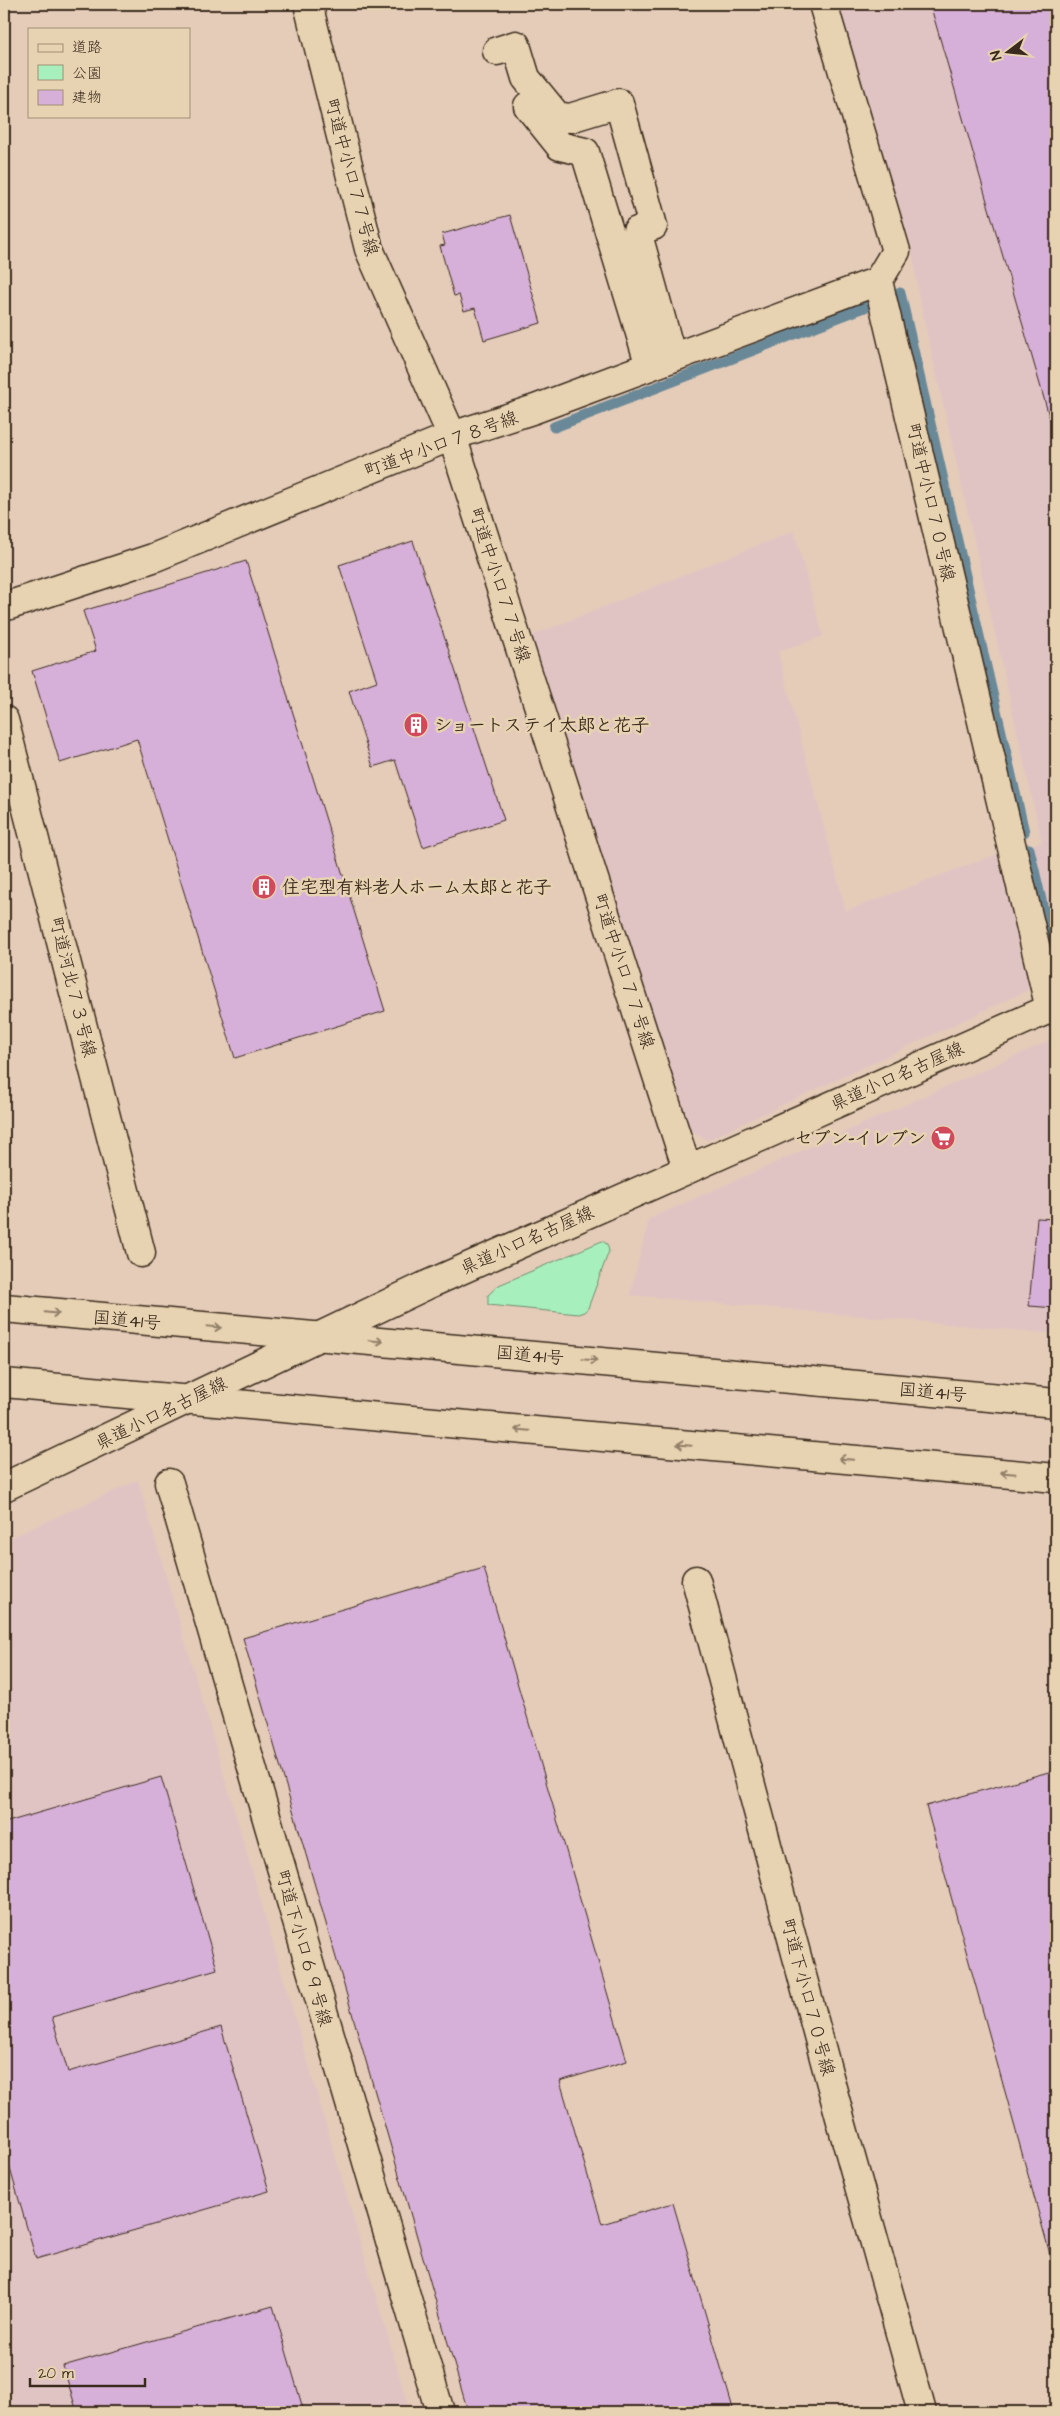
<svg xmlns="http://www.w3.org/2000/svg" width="1060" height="2416" viewBox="0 0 1060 2416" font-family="'Architects Daughter','Klee One',sans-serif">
	<rect width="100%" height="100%" fill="#e4ccb9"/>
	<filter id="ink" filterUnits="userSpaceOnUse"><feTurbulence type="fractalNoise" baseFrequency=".02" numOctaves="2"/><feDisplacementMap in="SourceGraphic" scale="10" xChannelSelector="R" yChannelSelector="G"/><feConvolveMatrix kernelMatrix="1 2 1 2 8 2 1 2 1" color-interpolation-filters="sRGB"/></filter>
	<g filter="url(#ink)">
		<path fill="#e0c4c3" d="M838 4H1056V981L1033 988 707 1140 689 1129 531 636 794 531 823 636 778 652 846 911 1000 853 1042 842 918 293 913 254Z
			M1051 1040 1056 1058V1334L630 1295 649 1219Z
			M138 1480 410 2412H4V1541Z"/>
		<path fill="#a7f0be" stroke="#718d6e" d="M602 1241 607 1244 609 1251 588 1308 584 1312 578 1314 488 1305V1295L499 1285Z"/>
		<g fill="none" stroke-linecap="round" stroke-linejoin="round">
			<path stroke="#6a8998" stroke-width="11" d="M900 293 1024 832
				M554 427 867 306
				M1029 849 1056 964"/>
		</g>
		<path fill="#d7b0d9" stroke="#3b2a1e" d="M930 4H1056V440Z
			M510 215 541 323 484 340 475 308 464 311 459 295 454 296 440 246 445 245 442 234Z
			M413 541 504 820 423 847 395 760 373 767 349 691 377 681 339 565Z
			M246 561 385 1011 235 1058 137 739 60 763 32 671 96 651 83 611Z
			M1037 1218 1056 1219V1308L1029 1306Z
			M484 1568 627 2061 560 2081 602 2224 673 2203 734 2412H468L243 1638Z
			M1056 1770V2276L926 1806Z
			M161 1777 217 1969 52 2017 68 2072 221 2027 269 2191 36 2259 4 2148V1823Z
			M273 2306 304 2412H77L63 2366Z"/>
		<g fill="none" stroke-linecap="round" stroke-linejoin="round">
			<defs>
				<path id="minor" d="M308 4 369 249 452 436 687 1169
					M823 4 896 251 878 281 1050 1009
					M497 51 516 45 526 78 557 116 570 118 619 103 653 226 637 231 672 358
					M528 106 560 146 585 152 650 366
					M4 607 153 558 452 436 535 409 878 281
					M4 720 141 1253
					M169 1483 440 2412
					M696 1580 842 2125 922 2412"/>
				<path id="major" d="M4 1487 427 1285 1056 1006"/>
				<path id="highway" d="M4 1308 1056 1403
					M4 1383 1056 1478"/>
			</defs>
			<use href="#minor" stroke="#3b2a1e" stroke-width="31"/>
			<use href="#major" stroke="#3b2a1e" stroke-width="31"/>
			<use href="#highway" stroke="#3b2a1e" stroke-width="31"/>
			<use href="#minor" stroke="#e7d3b1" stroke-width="28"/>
			<use href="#major" stroke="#e7d3b1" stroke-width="28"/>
			<use href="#highway" stroke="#e7d3b1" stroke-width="28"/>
		</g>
		<defs><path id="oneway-shaft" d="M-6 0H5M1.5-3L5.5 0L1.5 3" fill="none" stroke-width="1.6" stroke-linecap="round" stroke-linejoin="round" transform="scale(1.25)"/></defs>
		<g stroke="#917e68">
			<use href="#oneway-shaft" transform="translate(52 1313) rotate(6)"/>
			<use href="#oneway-shaft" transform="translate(214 1327) rotate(5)"/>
			<use href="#oneway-shaft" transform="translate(376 1341) rotate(5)"/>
			<use href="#oneway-shaft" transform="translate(590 1360) rotate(5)"/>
			<use href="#oneway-shaft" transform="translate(522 1430) rotate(-175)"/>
			<use href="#oneway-shaft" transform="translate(684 1445) rotate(-175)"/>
			<use href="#oneway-shaft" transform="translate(846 1459) rotate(-175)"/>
			<use href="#oneway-shaft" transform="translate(1008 1473) rotate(-175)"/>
		</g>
	</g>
	<defs>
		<symbol id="building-disc" viewBox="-11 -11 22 22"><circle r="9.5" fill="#d1495b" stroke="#e7d3b1"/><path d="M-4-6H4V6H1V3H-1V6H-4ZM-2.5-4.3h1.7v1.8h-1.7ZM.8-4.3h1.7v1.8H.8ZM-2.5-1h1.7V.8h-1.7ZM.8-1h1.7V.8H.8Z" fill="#fff"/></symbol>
		<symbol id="supermarket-disc" viewBox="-11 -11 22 22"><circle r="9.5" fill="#d1495b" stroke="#e7d3b1"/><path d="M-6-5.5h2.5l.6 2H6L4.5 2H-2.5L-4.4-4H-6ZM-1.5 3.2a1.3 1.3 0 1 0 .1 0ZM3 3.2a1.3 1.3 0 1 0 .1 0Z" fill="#fff"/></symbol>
	</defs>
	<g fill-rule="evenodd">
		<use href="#building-disc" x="402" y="711" width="28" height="28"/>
		<use href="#building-disc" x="250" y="873" width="28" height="28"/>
		<use href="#supermarket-disc" x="929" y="1124" width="28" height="28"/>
	</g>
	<g text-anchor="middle" stroke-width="5" stroke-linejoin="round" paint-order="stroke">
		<g font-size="18" fill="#3b2a1e" stroke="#e7d3b1">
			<text transform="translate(352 177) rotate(75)" y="6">町道中小口７７号線</text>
			<text transform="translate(441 444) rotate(-20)" y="6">町道中小口７８号線</text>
			<text transform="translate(931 502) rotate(77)" y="6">町道中小口７０号線</text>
			<text transform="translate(500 585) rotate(72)" y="6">町道中小口７７号線</text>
			<text transform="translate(624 971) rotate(72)" y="6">町道中小口７７号線</text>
			<text transform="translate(73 987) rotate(76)" y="6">町道河北７３号線</text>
			<text transform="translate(897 1076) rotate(-24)" y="6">県道小口名古屋線</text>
			<text transform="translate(527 1240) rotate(-24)" y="6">県道小口名古屋線</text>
			<text transform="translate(127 1320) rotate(5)" y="6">国道41号</text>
			<text transform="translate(530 1355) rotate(5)" y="6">国道41号</text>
			<text transform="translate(933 1392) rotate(5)" y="6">国道41号</text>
			<text transform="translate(161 1413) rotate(-26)" y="6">県道小口名古屋線</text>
			<text transform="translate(304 1948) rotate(74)" y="6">町道下小口６９号線</text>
			<text transform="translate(808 1997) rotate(75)" y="6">町道下小口７０号線</text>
		</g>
		<g font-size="18" font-weight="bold" fill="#3b2a1e" stroke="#e7d3b1" text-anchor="start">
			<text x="434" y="731">ショートステイ太郎と花子</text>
			<text x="282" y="893">住宅型有料老人ホーム太郎と花子</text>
			<text x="926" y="1144" text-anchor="end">セブン-イレブン</text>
		</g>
	</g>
	<rect width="1060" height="2416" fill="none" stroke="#e7d3b1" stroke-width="20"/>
	<rect x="10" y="10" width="1040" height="2396" fill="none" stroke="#3b2a1e" stroke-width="2" filter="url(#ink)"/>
	<rect x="28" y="28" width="162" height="90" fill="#e7d3b1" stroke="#a28f76"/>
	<rect x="38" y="44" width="25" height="8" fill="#e7d3b1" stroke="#a28f76"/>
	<text x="72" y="52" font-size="15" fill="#3b2a1e">道路</text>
	<rect x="38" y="65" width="25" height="15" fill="#a7f0be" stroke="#a28f76"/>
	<text x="72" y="78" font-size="15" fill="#3b2a1e">公園</text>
	<rect x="38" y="90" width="25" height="15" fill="#d7b0d9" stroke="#a28f76"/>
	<text x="72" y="102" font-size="15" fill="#3b2a1e">建物</text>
	<g transform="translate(1008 52) rotate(254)" stroke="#e7d3b1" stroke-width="4" paint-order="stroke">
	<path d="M0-4L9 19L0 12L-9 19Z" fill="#3b2a1e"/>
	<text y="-8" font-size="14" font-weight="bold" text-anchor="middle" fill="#3b2a1e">N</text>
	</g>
	<path d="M30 2378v8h115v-8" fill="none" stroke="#3b2a1e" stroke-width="2.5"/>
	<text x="38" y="2378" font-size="15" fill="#3b2a1e" stroke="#e7d3b1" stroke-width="4" paint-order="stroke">20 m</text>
</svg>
